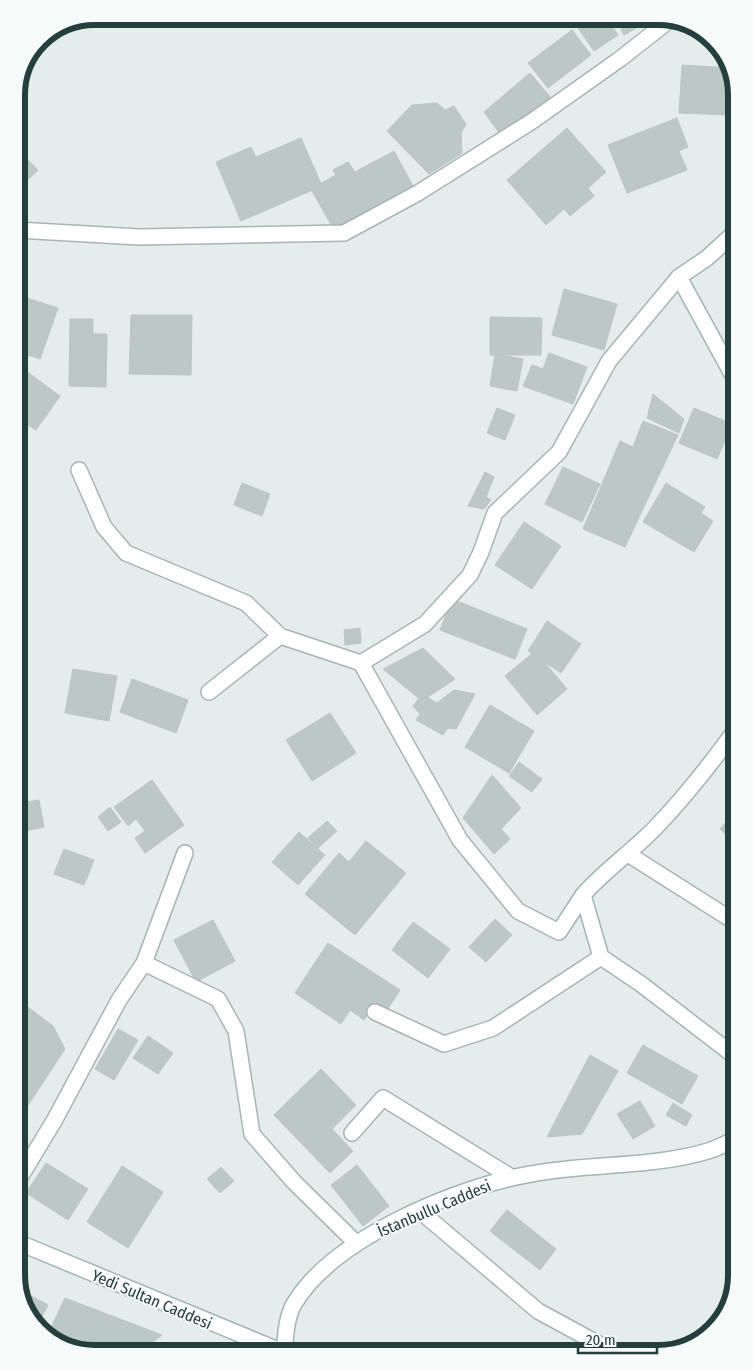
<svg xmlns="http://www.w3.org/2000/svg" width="753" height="1370" viewBox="0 0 753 1370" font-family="'Fira Sans Condensed',sans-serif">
	<rect width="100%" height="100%" fill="#e5edec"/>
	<path fill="#bbc8c5" stroke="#b8c6c4" d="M570 16H605L618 35 594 51Z
		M614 16H657L624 35Z
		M572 30 591 55 548 88 528 63Z
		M682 65 731 68V115L679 113Z
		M530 73 551 98 500 134 484 112Z
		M437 103 445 110 454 106 466 124 461 133 462 153 429 174 387 131 412 105Z
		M677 118 688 147 679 151 687 170 627 193 608 145Z
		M567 128 606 172 588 188 594 196 570 216 564 209 546 225 507 180Z
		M301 138 322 186 241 221 216 162 251 147 256 157Z
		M17 149 38 170 17 190Z
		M394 151 413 186 334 230 311 189 336 175 333 170 348 162 355 172Z
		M564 289 617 304 604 350 552 335Z
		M17 295 58 308 40 359 18 352Z
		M131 315H192L191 375 129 374Z
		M490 317 542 318 541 355H490Z
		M70 319H93V334H107L106 387 69 386Z
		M549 353 587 367 573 404 523 386 532 365 543 369Z
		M495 354 523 359 517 391 490 386Z
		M18 365 60 396 36 430 18 418Z
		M653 394 684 419 679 433 647 418Z
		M497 408 515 415 505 440 487 433Z
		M694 408 732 424 717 459 679 443Z
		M643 421 678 435 625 547 583 529 620 441 633 447Z
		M563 467 600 484 582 522 545 504Z
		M485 472 494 477 486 497 491 500 484 509 468 506Z
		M242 483 270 494 262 516 234 505Z
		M666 483 705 507 701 513 713 521 694 552 643 522Z
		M524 522 561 546 532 589 495 565Z
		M452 599 527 629 515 659 440 630Z
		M547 621 581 644 561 673 528 651Z
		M360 628 361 643 345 645 344 630Z
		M423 648 455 679 422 701 383 669Z
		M535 651 567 689 537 715 505 676Z
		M73 669 117 676 109 721 65 713Z
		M132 679 188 700 176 733 120 712Z
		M454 690 475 694 456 729 448 728 443 735 416 720 420 714 413 706 422 694 437 703Z
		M490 705 534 731 509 773 465 747Z
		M330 713 356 753 312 781 286 740Z
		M519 762 542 779 532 792 509 776Z
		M492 775 521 808 501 829 510 839 494 854 463 818Z
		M152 780 184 825 145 853 135 838 145 831 136 819 128 826 114 807Z
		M39 800 44 827 20 832V803Z
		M110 807 121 822 108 831 98 817Z
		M734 813V842L720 829Z
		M327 821 337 831 318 848 308 838Z
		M299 832 325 855 298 885 272 862Z
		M366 841 406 873 355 935 305 894 339 853 349 862Z
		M64 849 94 860 84 885 54 874Z
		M495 919 512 935 486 962 469 947Z
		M213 920 235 961 196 982 174 940Z
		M413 922 450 949 428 978 392 950Z
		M328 943 400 990 385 1013 374 1005 364 1020 350 1010 341 1024 295 993Z
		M21 1002 53 1026 65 1049 21 1116Z
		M118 1029 138 1040 114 1080 95 1069Z
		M148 1036 173 1053 158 1074 133 1058Z
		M643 1045 698 1076 682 1104 627 1073Z
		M590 1055 618 1071 582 1134 547 1137Z
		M321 1069 356 1105 332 1129 353 1151 330 1173 274 1115Z
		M640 1101 655 1126 633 1139 617 1114Z
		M673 1103 692 1115 686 1126 666 1115Z
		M46 1163 88 1189 68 1220 26 1193Z
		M357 1165 389 1206 363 1226 331 1185Z
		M122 1166 163 1192 128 1248 87 1222Z
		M221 1167 234 1181 220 1193 207 1179Z
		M507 1210 556 1249 540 1270 490 1231Z
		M22 1291 48 1305 38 1324 22 1305Z
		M65 1298 162 1335 138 1353 90 1354 51 1340 47 1336Z"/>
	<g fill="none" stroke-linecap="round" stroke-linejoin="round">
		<defs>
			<path id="street" d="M17 230 139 237 344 233 418 193 531 122 620 59 671 19
				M79 470 104 527 126 553 246 603 280 636 361 663
				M209 692 280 636
				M628 854 735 922
				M583 895 559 932 518 911 460 840 361 663 425 624 470 575 481 552 495 513 559 452 609 361 679 277
				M144 963 218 999 236 1031 252 1134 294 1182 356 1243
				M375 1012 444 1044 493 1028 601 957
				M352 1133 383 1098 511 1177
				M22 1174 54 1121 119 1000 144 963 185 853
				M420 1211 538 1311 606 1348"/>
			<path id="secondary" d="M731 236 707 258 679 277 732 374
				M734 732C710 765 684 798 656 827 633 851 605 870 583 895L601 957 641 984 736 1057
				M22 1244 283 1352
				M284 1352C286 1335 286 1318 294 1304 333 1238 459 1186 531 1174 590 1163 651 1168 708 1151 718 1148 727 1143 736 1139"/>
		</defs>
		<use href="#street" stroke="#a8b5b4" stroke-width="18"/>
		<use href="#secondary" stroke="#a1b5b4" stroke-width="18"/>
		<use href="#street" stroke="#fff" stroke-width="15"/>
		<use href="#secondary" stroke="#fff" stroke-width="15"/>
	</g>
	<g text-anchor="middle" stroke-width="4" stroke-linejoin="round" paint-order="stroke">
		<g font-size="16" fill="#253e3e" stroke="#f6faf9">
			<text transform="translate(434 1208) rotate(-23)" y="6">İstanbullu Caddesi</text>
			<text transform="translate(152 1299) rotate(23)" y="6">Yedi Sultan Caddesi</text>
		</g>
	</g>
	<path d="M0 0H753V1370H0ZM95 25H658A70 70 0 0 1 728 95V1275A70 70 0 0 1 658 1345H95A70 70 0 0 1 25 1275V95A70 70 0 0 1 95 25Z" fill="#f6faf9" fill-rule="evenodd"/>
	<path fill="none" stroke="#253e3e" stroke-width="6" d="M95 25H658A70 70 0 0 1 728 95V1275A70 70 0 0 1 658 1345H95A70 70 0 0 1 25 1275V95A70 70 0 0 1 95 25Z"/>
	<path d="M578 1345v8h79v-8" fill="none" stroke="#253e3e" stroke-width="2.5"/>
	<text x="586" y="1345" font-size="15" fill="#253e3e" stroke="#f6faf9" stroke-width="4" paint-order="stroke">20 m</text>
</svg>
